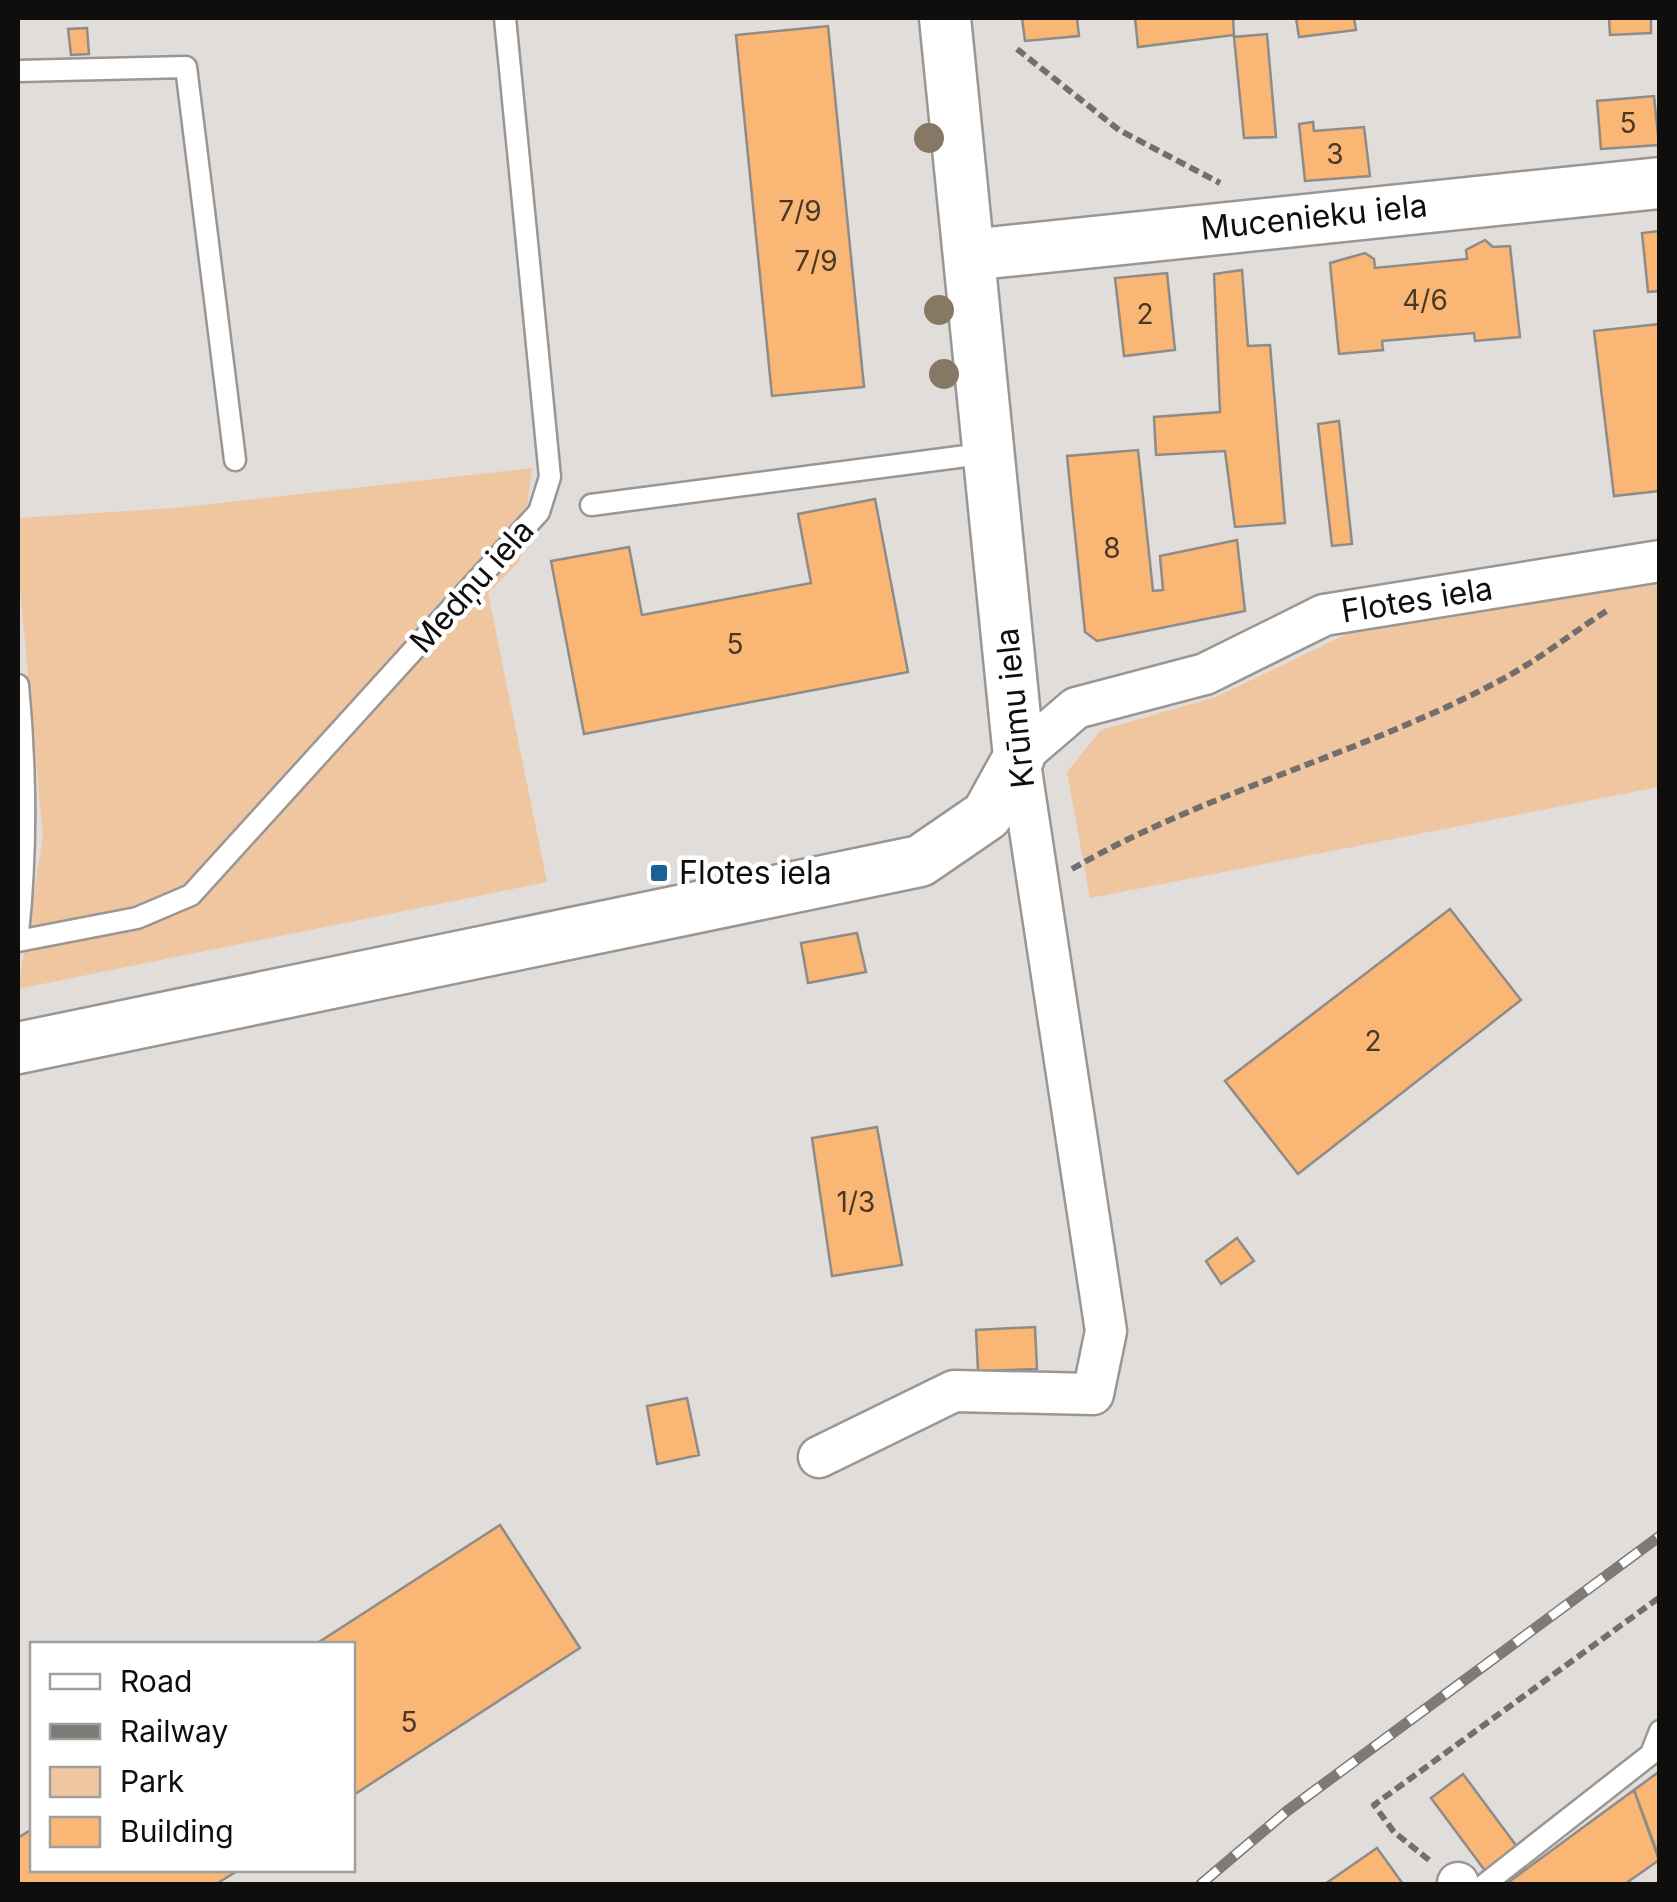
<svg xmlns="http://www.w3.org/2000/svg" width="1677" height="1902" viewBox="0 0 1677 1902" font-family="Inter,sans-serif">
	<rect width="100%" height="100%" fill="#e1ddda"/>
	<path fill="#efc6a0" d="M532 468 520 561 488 593 547 882 18 989 43 836 18 567V518L175 508Z
		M1659 584V787L1090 898 1067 772 1101 730 1216 697 1349 633Z"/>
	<path fill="#f9b675" stroke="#8e8b88" stroke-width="2.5" d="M1022 18H1077L1079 36 1025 41Z
		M1135 18H1233L1234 35 1138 47Z
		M1296 18H1354L1356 30 1299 37Z
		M1609 18H1651V33L1610 35Z
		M828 26 864 387 772 396 736 35Z
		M87 28 89 54 71 55 68 29Z
		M1267 34 1276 137 1244 138 1234 37Z
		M1654 96 1659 145 1601 149 1597 101Z
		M1313 122 1314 131 1364 127 1370 176 1305 181 1299 124Z
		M1660 231V291L1648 292 1642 233Z
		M1485 240 1493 247 1510 246 1520 337 1475 341 1474 333 1382 341 1383 350 1339 354 1330 263 1365 253 1374 259 1375 268 1467 259 1466 250Z
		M1242 270 1248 346 1270 345 1285 523 1235 527 1225 451 1156 455 1154 417 1220 412 1214 274Z
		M1167 273 1175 350 1124 356 1115 278Z
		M1660 324V491L1614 496 1594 331Z
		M1339 421 1352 544 1332 546 1318 424Z
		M1138 450 1153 591 1163 590 1160 556 1237 540 1245 611 1097 641 1085 632 1067 456Z
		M875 499 908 672 584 734 551 561 629 547 642 615 811 583 798 514Z
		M1450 909 1521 1000 1298 1174 1225 1081Z
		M857 933 866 972 808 983 801 943Z
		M877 1127 902 1265 832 1276 812 1138Z
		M1237 1238 1254 1261 1221 1284 1206 1261Z
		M1035 1327 1037 1369 978 1371 976 1330Z
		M687 1398 699 1455 657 1464 647 1406Z
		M500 1525 580 1648 352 1796V1644H316Z
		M1660 1771V1860L1634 1790Z
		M1463 1774 1518 1848 1486 1872 1431 1798Z
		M1634 1790 1659 1860 1625 1884H1506Z
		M32 1829V1870H239L216 1884H18V1838Z
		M1377 1848 1403 1884H1325Z"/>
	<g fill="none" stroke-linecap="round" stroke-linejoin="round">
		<defs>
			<path id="service" d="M18 71 186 67 235 460
				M591 505 989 453
				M18 685C26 770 27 848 18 933
				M18 941 137 918 191 895 539 512 550 477 505 18
				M1485 1884 1651 1754 1660 1731"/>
			<path id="minor" d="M819 1457 954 1391 1093 1394 1106 1331 1019 757 1076 708 1205 674 1324 615 1660 561
				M1458 1883V1884"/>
			<path id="tertiary" d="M969 255 1660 183
				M18 1048 920 861 987 815 1019 757 945 18"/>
		</defs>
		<use href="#service" stroke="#999693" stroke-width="25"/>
		<use href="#minor" stroke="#999693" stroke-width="45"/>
		<use href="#tertiary" stroke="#999693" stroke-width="55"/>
		<path stroke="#716e6d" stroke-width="6" stroke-dasharray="10 5" stroke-linecap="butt" d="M1017 49 1119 130 1220 183
			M1072 869C1207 791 1362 754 1499 681 1537 661 1572 633 1608 610
			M1429 1860 1394 1832 1374 1805 1660 1597"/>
		<use href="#service" stroke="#fff" stroke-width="20"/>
		<use href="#minor" stroke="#fff" stroke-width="40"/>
		<use href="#tertiary" stroke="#fff" stroke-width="50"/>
		<defs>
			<path id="rail" d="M1201 1884 1287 1811 1660 1536"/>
		</defs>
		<use href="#rail" stroke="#7d7a78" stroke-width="11"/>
		<use href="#rail" stroke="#fff" stroke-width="8" stroke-dasharray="22" stroke-linecap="butt"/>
	</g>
	<g fill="#877765">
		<circle cx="929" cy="138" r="15"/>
		<circle cx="939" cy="310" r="15"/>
		<circle cx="944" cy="374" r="15"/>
	</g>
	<rect fill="#186295" stroke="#fff" stroke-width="4" x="649" y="863" width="20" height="20" rx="5"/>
	<g text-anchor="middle" stroke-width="9" stroke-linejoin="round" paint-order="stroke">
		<g font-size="28" fill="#4a3827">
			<text x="1628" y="133">5</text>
			<text x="1335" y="164">3</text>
			<text x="800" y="221">7/9</text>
			<text x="816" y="271">7/9</text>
			<text x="1425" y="310">4/6</text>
			<text x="1145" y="324">2</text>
			<text x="1112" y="558">8</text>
			<text x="735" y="654">5</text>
			<text x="1373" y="1051">2</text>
			<text x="856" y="1212">1/3</text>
			<text x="409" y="1732">5</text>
		</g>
		<g font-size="32" fill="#0f0e0d" stroke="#fff">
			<text transform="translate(1314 217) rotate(-6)" y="11">Mucenieku iela</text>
			<text transform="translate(472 586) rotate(-48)" y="11">Medņu iela</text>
			<text transform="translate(1417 600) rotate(-9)" y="11">Flotes iela</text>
			<text transform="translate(1015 708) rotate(-96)" y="11">Krūmu iela</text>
		</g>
		<g font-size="32" fill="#0f0e0d" stroke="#fff" text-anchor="start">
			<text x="679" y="884">Flotes iela</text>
		</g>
	</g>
	<rect width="1677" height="1902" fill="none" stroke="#0f0e0d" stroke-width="40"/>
	<rect x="30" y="1642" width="325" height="230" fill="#ffffff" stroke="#9f9f9e" stroke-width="2.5"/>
	<rect x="50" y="1674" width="50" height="15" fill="#ffffff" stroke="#9f9f9e" stroke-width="2.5"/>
	<text x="120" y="1692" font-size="30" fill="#0f0e0d">Road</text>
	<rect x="50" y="1724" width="50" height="15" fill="#7d7a78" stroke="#9f9f9e" stroke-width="2.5"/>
	<text x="120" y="1742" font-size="30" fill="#0f0e0d">Railway</text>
	<rect x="50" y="1767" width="50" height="30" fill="#efc6a0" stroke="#9f9f9e" stroke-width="2.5"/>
	<text x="120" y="1792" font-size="30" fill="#0f0e0d">Park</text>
	<rect x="50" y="1817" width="50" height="30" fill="#f9b675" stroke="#9f9f9e" stroke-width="2.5"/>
	<text x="120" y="1842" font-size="30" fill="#0f0e0d">Building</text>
</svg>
